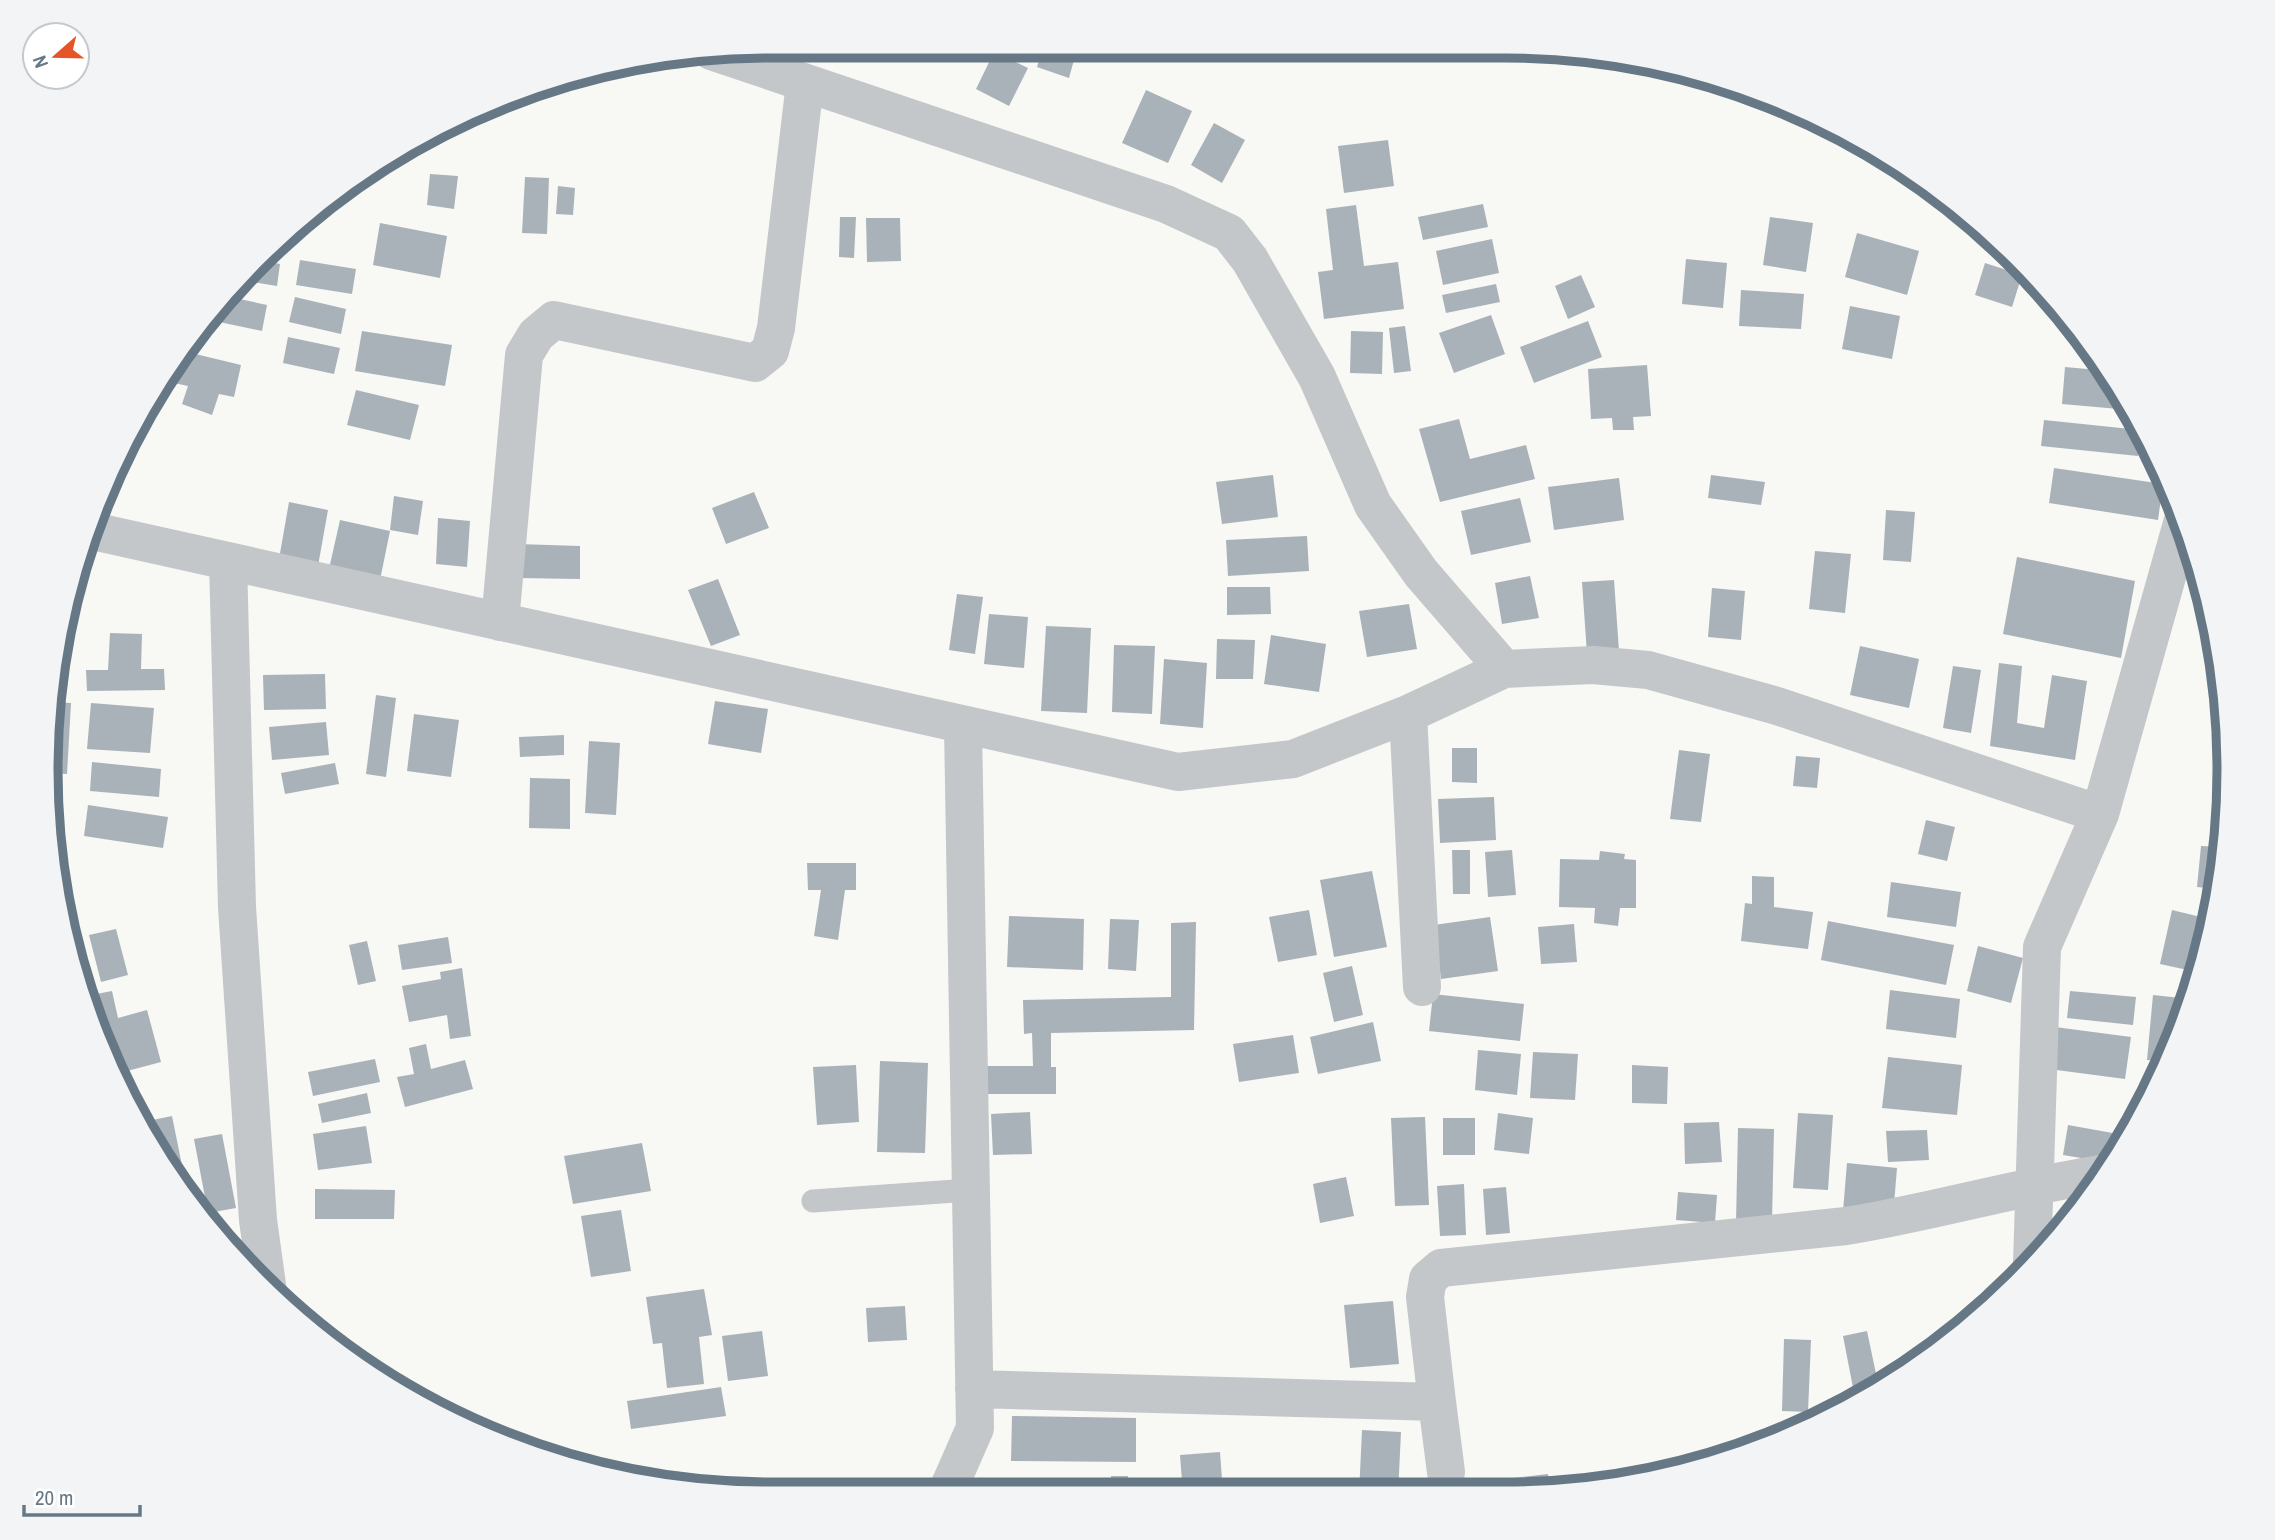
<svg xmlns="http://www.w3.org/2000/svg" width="2275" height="1540" viewBox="0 0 2275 1540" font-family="'Archivo Narrow',sans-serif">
	<rect width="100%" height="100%" fill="#f8f8f5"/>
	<path fill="#a9b2b8" d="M1042 49H1077L1069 78 1037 67Z
		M994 52 1028 68 1009 106 976 89Z
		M1146 90 1192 111 1168 163 1122 143Z
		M1214 123 1245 140 1222 183 1191 165Z
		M1388 140 1394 186 1344 193 1338 146Z
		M430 174 458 176 454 209 427 205Z
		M525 177 549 178 547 234 522 233Z
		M558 186 575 188 573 215 556 214Z
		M1483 204 1488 227 1423 240 1418 217Z
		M1356 205 1364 266 1398 262 1404 309 1324 319 1318 272 1333 270 1326 209Z
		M840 217H856L854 258 839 257Z
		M1770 217 1813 223 1806 272 1763 265Z
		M866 218H900L901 261 867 262Z
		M380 223 447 236 440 278 373 265Z
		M1857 233 1919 251 1907 295 1845 277Z
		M1492 239 1499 273 1443 285 1436 251Z
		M1686 259 1727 263 1723 308 1682 304Z
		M260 260 280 264 277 286 241 280Z
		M300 260 356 269 352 294 296 285Z
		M1985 263 2022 275 2012 307 1975 295Z
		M1581 275 1595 307 1568 319 1555 286Z
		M1496 284 1500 302 1446 313 1442 295Z
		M1741 290 1804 294 1801 329 1739 326Z
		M226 296 267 305 262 331 205 319Z
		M295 297 346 309 341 334 289 322Z
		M1850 306 1900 316 1892 359 1842 349Z
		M1491 315 1505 354 1454 373 1439 333Z
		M1588 321 1602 357 1534 383 1520 347Z
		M1405 326 1411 371 1394 373 1389 328Z
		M362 331 452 345 445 386 355 371Z
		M1351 331 1383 332 1382 374 1350 373Z
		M288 337 340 348 334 374 283 363Z
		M183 351 241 365 234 397 219 394 212 415 182 404 188 386 174 383Z
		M1647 365 1651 416 1633 417 1634 430H1613L1612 418 1591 419 1588 369Z
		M2065 367 2109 371 2130 410 2062 404Z
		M356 390 419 405 410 440 347 425Z
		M1459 419 1470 459 1526 445 1535 479 1440 502 1419 429Z
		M2044 420 2140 430 2138 456 2041 446Z
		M2054 468 2163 484 2158 520 2049 503Z
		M1273 475 1278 517 1222 524 1216 482Z
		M1711 475 1765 482 1761 505 1708 498Z
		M1619 478 1624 520 1554 530 1548 487Z
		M754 492 769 528 726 544 712 508Z
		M394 496 423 501 418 535 390 530Z
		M1520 498 1531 542 1471 555 1461 511Z
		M289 502 328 510 318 566 279 559Z
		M1886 510 1915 512 1911 562 1883 560Z
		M438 518 470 521 467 567 436 564Z
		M340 520 390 531 380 580 329 569Z
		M1307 536 1309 571 1228 576 1226 540Z
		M517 544 580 546V579L516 578Z
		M1815 551 1851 554 1845 613 1809 609Z
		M2017 557 2135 581 2121 658 2003 634Z
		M1530 576 1539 618 1502 624 1495 583Z
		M718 579 740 635 711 646 688 590Z
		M1614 580 1619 651 1587 654 1582 582Z
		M1227 587H1270L1271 614 1227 615Z
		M1712 588 1745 591 1741 640 1708 637Z
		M957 594 983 597 975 654 949 650Z
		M1409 604 1417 649 1367 657 1359 611Z
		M66 605 62 693H52L56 669Z
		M989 614 1028 617 1024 668 984 664Z
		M1046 626 1091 628 1087 713 1041 711Z
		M110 633 142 634 141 669H164L165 690 87 691 86 670H108Z
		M1271 635 1326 644 1319 692 1264 684Z
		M1217 639 1255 640 1253 679H1216Z
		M1114 645 1155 646 1152 714 1112 712Z
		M1860 646 1919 659 1909 708 1850 695Z
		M1164 659 1207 663 1203 728 1160 724Z
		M1999 663 2022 666 2017 723 2044 728 2052 675 2087 681 2075 760 1990 746Z
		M1953 666 1981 670 1971 733 1943 728Z
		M325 674 326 709 264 710 263 675Z
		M376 695 396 698 386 777 366 774Z
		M715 701 768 709 761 753 708 744Z
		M50 702 71 703 67 774 50 773 47 722Z
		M91 703 154 708 150 753 87 749Z
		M414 714 459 720 451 777 407 771Z
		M326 722 329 755 272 760 269 727Z
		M564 735V755L520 757 519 737Z
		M589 741 620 743 616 815 585 813Z
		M1452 748H1477V783L1452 782Z
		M1679 750 1710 754 1701 822 1670 819Z
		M1796 756 1820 758 1817 788 1793 786Z
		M92 762 161 769 159 797 90 791Z
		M335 763 339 784 285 794 281 773Z
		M530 778 570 779V829L529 828Z
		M1494 797 1496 840 1440 843 1438 799Z
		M88 805 168 817 163 848 84 836Z
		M1926 820 1955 827 1947 861 1918 854Z
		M2201 846 2222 847 2218 889 2197 887Z
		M1452 850H1470V894H1453Z
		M1512 850 1516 895 1488 897 1485 852Z
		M1600 851 1625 854 1624 859 1636 860V908H1620L1618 926 1594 923 1595 908 1559 907 1560 859 1599 860Z
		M807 863H856V890H845L838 940 814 936 821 890H808Z
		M1372 871 1387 947 1334 957 1320 880Z
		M1752 876 1774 877V907L1813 912 1808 949 1741 941 1745 903 1752 904Z
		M1891 882 1961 892 1956 927 1887 917Z
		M1309 910 1317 955 1278 962 1269 917Z
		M2172 910 2213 920 2197 972 2160 964Z
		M1009 916 1084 919 1083 970 1007 967Z
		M1490 917 1498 971 1441 979 1434 925Z
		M1110 919 1139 920 1136 971 1108 969Z
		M1828 921 1954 945 1946 985 1821 960Z
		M1196 922 1194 1030 1051 1033V1067H1056V1094H979V1066H1033L1032 1033 1024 1034 1023 1000 1171 997V923Z
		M1574 924 1577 962 1541 964 1538 927Z
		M116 929 128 975 101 982 89 935Z
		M448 937 452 963 402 970 398 945Z
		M367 941 376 981 358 985 349 945Z
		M1978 946 2023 958 2011 1003 1967 991Z
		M1352 966 1363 1015 1334 1022 1323 973Z
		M462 968 471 1036 450 1039 447 1015 409 1022 402 986 441 979 440 972Z
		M1890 990 1960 999 1956 1038 1886 1029Z
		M112 991 118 1018 147 1010 161 1062 116 1074 94 1025 86 996Z
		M2070 991 2136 997 2133 1025 2067 1018Z
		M1433 994 1524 1004 1520 1041 1429 1031Z
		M2153 995 2181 998 2177 1038 2167 1062 2147 1060Z
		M1373 1022 1381 1061 1318 1074 1310 1037Z
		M2055 1027 2131 1037 2125 1079 2049 1069Z
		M1293 1035 1299 1073 1239 1082 1233 1044Z
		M426 1044 431 1069 465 1060 473 1089 405 1107 397 1077 414 1074 409 1048Z
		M1478 1050 1521 1054 1517 1095 1475 1090Z
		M1533 1052 1578 1054 1575 1100 1530 1098Z
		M1888 1057 1962 1065 1957 1115 1882 1108Z
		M375 1059 380 1082 313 1096 308 1072Z
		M880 1061 928 1063 925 1153 877 1152Z
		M856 1065 859 1122 817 1125 813 1067Z
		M1632 1065 1668 1067 1667 1104 1632 1103Z
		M367 1093 371 1113 322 1123 318 1104Z
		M1030 1112 1032 1154 993 1155 991 1114Z
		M1498 1113 1533 1118 1529 1154 1494 1150Z
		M1798 1113 1833 1115 1828 1190 1793 1188Z
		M172 1116 187 1190 138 1123Z
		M1425 1117 1429 1205 1395 1206 1391 1118Z
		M1443 1118H1475V1155H1443Z
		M1719 1122 1722 1162 1685 1164 1684 1123Z
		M2068 1125 2118 1134 2112 1163 2063 1155Z
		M366 1126 372 1163 318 1170 313 1134Z
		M1738 1128 1774 1129 1772 1222H1736Z
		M1927 1130 1929 1160 1888 1162 1886 1131Z
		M222 1134 236 1208 208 1213 194 1139Z
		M642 1143 651 1191 573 1204 564 1156Z
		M1847 1163 1897 1168 1893 1216 1843 1211Z
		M1346 1177 1354 1216 1320 1223 1313 1184Z
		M1464 1184 1466 1235 1440 1236 1437 1186Z
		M1506 1187 1510 1233 1486 1235 1483 1189Z
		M315 1189 395 1190 394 1219H315Z
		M1678 1192 1717 1195 1715 1223 1676 1220Z
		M621 1210 631 1271 591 1277 581 1216Z
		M704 1289 712 1335 699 1337 704 1384 667 1388 662 1343 653 1344 646 1297Z
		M1393 1301 1399 1364 1350 1368 1344 1305Z
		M905 1306 907 1340 868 1342 866 1308Z
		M762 1331 768 1376 728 1381 722 1336Z
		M1867 1331 1879 1388 1855 1398 1843 1336Z
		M1784 1339 1811 1340 1808 1412 1782 1411Z
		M721 1387 726 1416 631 1429 627 1401Z
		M1012 1416 1136 1418V1462L1011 1461Z
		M1362 1430 1401 1432 1398 1494H1359Z
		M1220 1452 1223 1494H1183L1180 1455Z
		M1548 1474 1550 1490 1514 1494 1513 1478Z
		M1111 1476H1128L1129 1494H1112Z
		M1098 1478 1100 1494H1076L1074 1481Z
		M1294 1479H1322L1321 1494H1293Z
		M1497 1480 1499 1494H1433L1432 1487Z
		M1061 1484 1062 1494H991V1493Z"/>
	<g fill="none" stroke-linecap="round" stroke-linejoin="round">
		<path stroke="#c3c7ca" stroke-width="23" d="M813 1201 970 1190"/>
		<path stroke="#c3c7ca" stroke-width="38" d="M711 51 1166 204 1229 233 1250 260 1317 377 1373 505 1421 573 1504 669
			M88 530 1178 772 1293 759 1408 714 1504 669 1593 665 1648 670 1777 706 2100 814
			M228 561 237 907 258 1220 268 1292
			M500 622 524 355 536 335 554 320 755 363 770 351 776 328 805 83
			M1408 714 1422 987
			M2032 1264 2042 947 2100 814 2183 520
			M974 1389 1437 1402 1425 1297 1428 1279 1441 1268 1846 1226C1934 1212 2019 1186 2107 1173
			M1437 1402 1446 1472
			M946 1494 975 1428 963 726"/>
	</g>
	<path d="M0 0H2275V1540H0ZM770 58H1505A712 712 0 0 1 2217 770V770A712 712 0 0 1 1505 1482H770A712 712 0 0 1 58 770V770A712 712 0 0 1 770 58Z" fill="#f3f4f5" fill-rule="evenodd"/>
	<path fill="none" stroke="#667886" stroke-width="9" d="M770 58H1505A712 712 0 0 1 2217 770V770A712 712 0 0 1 1505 1482H770A712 712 0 0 1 58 770V770A712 712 0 0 1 770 58Z"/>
	<g transform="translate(56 56) rotate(250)"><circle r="33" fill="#ffffff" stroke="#c2c9cf" stroke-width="2"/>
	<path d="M0-5L12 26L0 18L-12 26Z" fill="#e55528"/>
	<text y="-10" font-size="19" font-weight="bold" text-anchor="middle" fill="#667886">N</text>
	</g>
	<path d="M24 1505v10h116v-10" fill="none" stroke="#667886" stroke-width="3.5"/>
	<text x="35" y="1505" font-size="21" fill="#667886" stroke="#ffffff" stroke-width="5" paint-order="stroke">20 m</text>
</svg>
